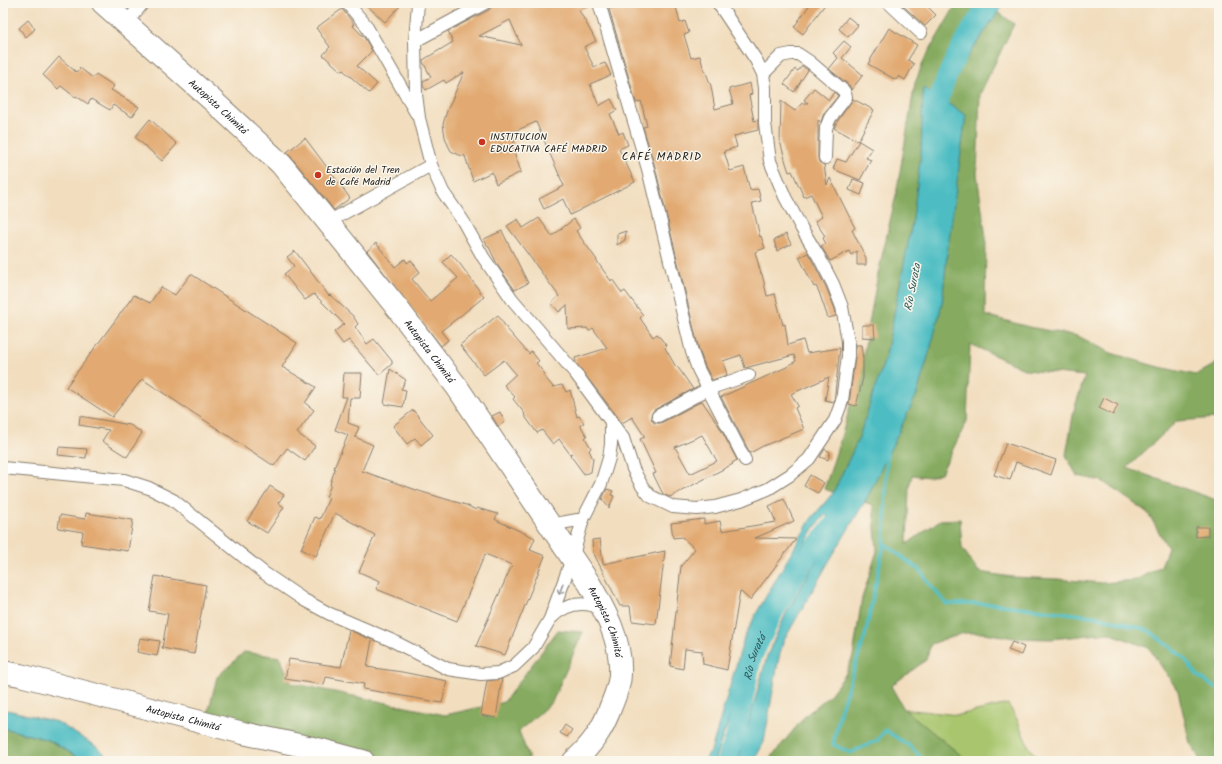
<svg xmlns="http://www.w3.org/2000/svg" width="1222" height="764" viewBox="0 0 1222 764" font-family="Kalam,sans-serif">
	<rect width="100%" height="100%" fill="#fbf7ec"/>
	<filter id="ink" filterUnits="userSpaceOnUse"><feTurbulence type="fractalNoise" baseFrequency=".025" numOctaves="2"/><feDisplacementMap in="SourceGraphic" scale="8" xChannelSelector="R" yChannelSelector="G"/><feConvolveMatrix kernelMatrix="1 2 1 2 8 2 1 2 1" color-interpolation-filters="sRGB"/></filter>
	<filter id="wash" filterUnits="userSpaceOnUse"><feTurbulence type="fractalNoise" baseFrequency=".012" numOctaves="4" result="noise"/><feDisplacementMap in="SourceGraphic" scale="16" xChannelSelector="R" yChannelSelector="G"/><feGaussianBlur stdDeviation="0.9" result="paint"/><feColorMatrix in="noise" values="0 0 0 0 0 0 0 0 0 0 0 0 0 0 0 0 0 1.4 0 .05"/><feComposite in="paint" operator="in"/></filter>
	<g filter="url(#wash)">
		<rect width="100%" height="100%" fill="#f2debf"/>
		<path fill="#a9c66e" stroke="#627145" d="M1008 704C1011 710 1015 715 1018 721 1024 736 1026 746 1038 758L1037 761H968L904 709 958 715Z"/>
		<path fill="#86ab61" stroke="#51643e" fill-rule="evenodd" d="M957 3H987L1014 24 980 94 977 174 986 238 985 315 1029 327 1078 336 1111 353 1155 366 1196 375 1219 362V415L1217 418 1177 421 1127 468 1219 501V761H1201L1190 743 1178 691 1149 648 1109 633 1051 639 1014 638 984 633H964L931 644 926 660 891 686 904 709 968 761H768L806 715 829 696 845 675 853 656 862 598 877 551 873 505 824 489 831 469 846 421 864 351 878 274 896 195 915 83 925 58ZM970 344 1026 370 1085 376 1074 410 1066 455 1077 476 1102 481 1148 513 1168 548 1161 566 1136 580 1102 583 1058 579 1012 577 979 572 962 548 960 519 940 520 907 544 909 487 912 475 929 477 941 473 967 421Z
			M558 630 583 632 552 702 519 731 530 761H383L207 717 217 677 244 652 280 657 291 683 445 715 504 702Z
			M3 728 49 740 84 761H3Z"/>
		<path fill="#4ebdc3" stroke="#356c70" d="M977 3H1006L1001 8 939 98 966 115 947 255 942 304 932 343 917 394 867 498 831 558 783 642 778 662 764 742 754 761H738L767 656 787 611 817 560 832 530 826 514 815 527 777 588 753 635 740 674 732 711 714 761H704L711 751 744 638 757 612 811 519 833 493 858 440 886 355 913 218 921 152 923 87 939 98 960 49Z
			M3 709 57 722 97 747 113 761H84L49 740 3 728Z"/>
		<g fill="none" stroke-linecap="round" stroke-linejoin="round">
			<path stroke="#4ebdc3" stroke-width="3.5" d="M887 453 884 543 865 636 841 708 833 744 850 753 878 740 885 730 911 747 924 761
				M884 543 922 572 928 583 947 604H994L1099 617 1148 630 1184 658 1198 676 1219 690"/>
			<g stroke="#4ebdc3" stroke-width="20">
				<path d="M935 124C937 115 937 105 940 96 949 66 971 29 989 3"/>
				<path id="s1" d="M726 761 735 739 752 657 774 611 804 561 840 517 844 505"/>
			</g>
		</g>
		<g id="blocks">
			<path fill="#e2aa72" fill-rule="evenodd" d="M364 3H403L385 22Z
				M498 3H592V5L579 10 596 41 584 47 594 67 605 63 611 75 590 84 599 106 611 99 617 110 610 114 619 134 623 132 628 145 619 149 635 182 570 215 563 199 544 209 539 199 564 186 536 122 511 133 514 141 513 149 521 172 496 184 492 172 473 181 465 156 459 155 451 151 448 145 445 137 443 124 447 111 464 72 446 83 444 80 426 90 423 86V81L431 77 423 62V60L453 42 448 31 489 10 492 6ZM510 20 521 45 479 36Z
				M627 3H675L680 23 685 21 689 33 684 35 691 58 700 56 704 70H705L711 86 715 109 733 104 729 89 750 83 752 94 749 95 754 121 758 120V130L734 136 737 147 724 151 730 171 744 167 750 190 758 189 761 201 752 203 760 237 761 236 765 248 755 252 761 274H762L767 296 775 294 783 325 785 324 788 345 803 340 807 353 840 348 834 402 825 400 829 377 791 394 798 406 795 408 804 429 763 446 750 453 721 397 789 366V365L796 361 794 355 745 368 741 355 723 361 727 375 712 380 705 366 699 350 655 167 643 127 647 126 641 101 636 103 609 9Z
				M811 3H826L803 34 794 27Z
				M900 3H924L936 15 925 26Z
				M342 9 354 24 352 25 364 37 372 51 357 66 377 84 369 93 343 70 341 71 323 55 330 47 316 28Z
				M848 17 858 25 848 37 839 29Z
				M28 20 35 29 26 37 19 28Z
				M889 28 917 45 908 60 914 64 905 80 899 76 896 80 868 64Z
				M844 41 851 47 842 58 863 75 851 90 849 85 829 69 838 58 833 53Z
				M59 57 76 72 80 68 93 78 96 74 114 86 111 90 139 107 132 117 113 105 110 110 91 99 88 104 76 96 75 97 61 86 58 89 43 75Z
				M802 66 808 70 794 92 784 84 795 69 798 71Z
				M814 88 829 100 834 92 838 96 824 113 821 122 818 120V158L819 162 824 165 827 185 830 178 855 228 852 230 866 258V265H857V251L851 255 849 251 830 261 821 246 826 244 823 238 825 236 815 221 822 217 811 194 804 197 792 171 789 172 786 163 780 141 781 101 795 111 802 103H808L804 100Z
				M853 99 874 110 858 141 834 128 837 122Z
				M150 119 177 144 162 161 135 137Z
				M305 138 350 198 334 210 287 152Z
				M859 141 872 149 866 158 871 160 860 180 833 169 837 159 846 162Z
				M853 179 865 183 861 195 849 190Z
				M539 218 552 236 574 219 580 228 576 231 597 260H596L611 281 612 279 622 293 625 291 643 315 640 318 653 337 657 334 667 346 665 348 676 367 677 366 693 389 654 410 651 415 652 420 654 423H661L702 401 719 426 737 460 732 463 733 464 670 497 663 494 653 474 656 473 640 439 645 437 632 417 622 423 617 416 576 363 575 358 607 348 593 328 589 331 587 328 568 329 567 305 559 312 551 303 559 296 507 226 518 219 523 228ZM702 435 717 461 690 474 675 447Z
				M502 231 528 283 515 290 498 266 489 247H488L484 239Z
				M626 231 625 240 617 245V234Z
				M786 234 791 244 777 251 774 240Z
				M376 243 395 267 405 259 407 263 411 260 420 272 412 279 430 301 458 278 443 262 451 254 460 264 484 297 441 331 448 340 441 346 367 251Z
				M295 251 329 296 330 295 353 316 358 324 355 327 367 344 374 339 392 361V364L379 375 349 340 343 344 334 332 344 324 314 294 305 300 284 274 294 266 287 257Z
				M808 253 826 287 835 309 836 316 828 318 819 292 816 286 814 287 799 257Z
				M191 274 297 343 282 367 316 387 305 403 314 410 297 433 315 446 305 461 287 448 274 466 142 379 112 417 66 387 134 295 150 303 161 287 175 295Z
				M498 315 507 329 529 354 531 351 539 361 536 363 545 374 544 376 553 387 562 385 566 392 570 390 577 417 579 416 584 423 580 425 587 436 585 438 591 448 589 450 593 459 591 472 584 474 570 455 572 453 570 454 559 439 553 444 542 430 537 433 524 415 525 414 513 399 515 397 504 385 516 374 504 360 484 375 460 345Z
				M862 325H874L875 338 862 337Z
				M856 345H861L863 359V378L856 406 849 404 855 357Z
				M390 369 406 380 401 389 406 390 403 407 384 404Z
				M344 373H362L360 398H350L348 423 359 427 355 437 373 445 362 471 422 492 466 505 476 510 477 508 498 514 495 519 498 521 535 538 530 550 545 556 505 655 476 646 512 565 485 554 457 621 376 589 380 581 359 572 375 535 335 513 316 556 301 549 315 517 320 519 329 498 326 497 331 485 330 484 335 469 334 468 348 435 335 430 347 397H342Z
				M1104 398 1118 405 1113 415 1099 408Z
				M413 410 433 435 421 445 415 438 407 444 393 426Z
				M500 412 505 422 498 426 492 416Z
				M80 416 130 425 142 433 127 457 102 441 109 430 79 425Z
				M1006 443 1056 460 1051 475 1016 462 1010 480 994 475Z
				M59 447 87 449 86 458 58 455Z
				M825 449 830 452 828 460 820 457Z
				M810 475 824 483 818 493 804 486Z
				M270 486 284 495 278 503 284 507 267 533 247 521Z
				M607 489 613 491 611 495 614 496 609 508 602 499Z
				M784 499 794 521 755 538 796 539 750 600 740 591 727 670 703 664 702 651 685 649 683 669 670 666 681 566 695 549 682 537 673 538 671 523 704 519V524L720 521 722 531 776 522 769 506Z
				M86 513 133 520 128 551 81 544 83 532 58 528 60 515 85 519Z
				M1196 527H1208V536L1196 537Z
				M600 539 603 564 665 551 656 624 632 621 630 606H620L593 552 592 540Z
				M155 576 206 585 194 654 162 648 168 614 149 611Z
				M349 630 372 640 367 667 402 672 447 681 442 703 363 689 364 684 326 677 324 685 285 679 289 659 341 667Z
				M140 638 160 641 157 656 137 652Z
				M1012 642 1024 647 1021 655 1008 650Z
				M502 679 496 718 481 715 487 681Z
				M565 725 572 730 567 737 560 733Z"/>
		</g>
	</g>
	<g filter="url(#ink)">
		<use href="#blocks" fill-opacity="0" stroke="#877d6e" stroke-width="1"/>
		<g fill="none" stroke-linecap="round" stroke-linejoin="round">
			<defs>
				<path id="street" d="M347 3 365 24 416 113
					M418 3 415 41 416 94 419 118 431 165 443 192 463 221 483 257 512 299 576 374 623 438 633 469 642 486 650 496 673 507 697 509 715 507 741 500 768 489 790 475 809 459 835 420 842 401 848 356V341L842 307 833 284 819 257 802 229 785 197 770 161 765 123V88L763 74 756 60 718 3
					M599 3 648 169 692 352 698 369 745 460
					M889 3 921 33
					M126 23 143 3
					M415 41 485 3
					M763 74 781 56 791 54H798L810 62 844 91 846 97 830 118 826 128 825 158
					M328 222 431 165
					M658 416 708 389 749 375
					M3 468 124 480 149 488 173 500 264 573 304 600 330 614 393 641 448 669 481 674 498 673 514 666 533 648 550 619 572 559 583 519 601 484 609 458 611 444V420
					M550 525 583 519
					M551 618C566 603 585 600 604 610"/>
				<g id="highway">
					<path id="s2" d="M103 3 212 100 281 164 398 309 457 387 589 583C605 611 622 641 620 674 620 685 615 696 611 706 603 729 592 745 574 761"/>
					<path id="s3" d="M3 672 20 675 243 733 322 750 363 761"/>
				</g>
			</defs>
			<use href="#street" stroke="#877d6e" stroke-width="14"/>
			<use href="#highway" stroke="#877d6e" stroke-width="24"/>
			<use href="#street" stroke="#fff" stroke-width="12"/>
			<use href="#highway" stroke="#fff" stroke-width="22"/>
		</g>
		<defs><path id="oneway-shaft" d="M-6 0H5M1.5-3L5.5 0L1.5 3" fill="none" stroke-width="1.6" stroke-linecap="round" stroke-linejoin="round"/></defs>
		<use stroke="#999" href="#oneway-shaft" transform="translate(561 589) rotate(110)"/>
	</g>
	<g fill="#c8321e" stroke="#fbf7ec" stroke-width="1.5">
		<circle cx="482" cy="142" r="4"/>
		<circle cx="318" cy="175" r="4"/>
	</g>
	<g text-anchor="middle" stroke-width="3" stroke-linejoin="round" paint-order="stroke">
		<g font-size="10" fill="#1c1c1c" stroke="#fbf7ec">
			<text dy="4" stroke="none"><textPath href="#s2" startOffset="155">Autopista Chimitá</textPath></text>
			<text dy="4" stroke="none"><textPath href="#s2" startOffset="479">Autopista Chimitá</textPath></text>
			<text dy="4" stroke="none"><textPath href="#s2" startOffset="803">Autopista Chimitá</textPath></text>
			<text dy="4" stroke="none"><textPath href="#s3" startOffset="186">Autopista Chimitá</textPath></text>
		</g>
		<g font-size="10" fill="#1c1c1c" stroke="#fbf7ec" text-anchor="start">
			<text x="490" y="140">INSTITUCION<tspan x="490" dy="12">EDUCATIVA CAFÉ MADRID</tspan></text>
			<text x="326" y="173">Estación del Tren<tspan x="326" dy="12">de Café Madrid</tspan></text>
		</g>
		<g font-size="11" letter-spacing="1" fill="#1c1c1c" stroke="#fbf7ec">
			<text x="662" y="160">CAFÉ MADRID</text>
		</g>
		<g font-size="11" font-style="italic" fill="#305c5f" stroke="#fbf7ec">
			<text transform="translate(912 287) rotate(-79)" y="4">Río Surata</text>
			<text dy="4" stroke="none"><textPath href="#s1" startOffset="108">Río Suratá</textPath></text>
		</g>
	</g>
	<rect width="1222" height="764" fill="none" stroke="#fbf7ec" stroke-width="16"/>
</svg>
